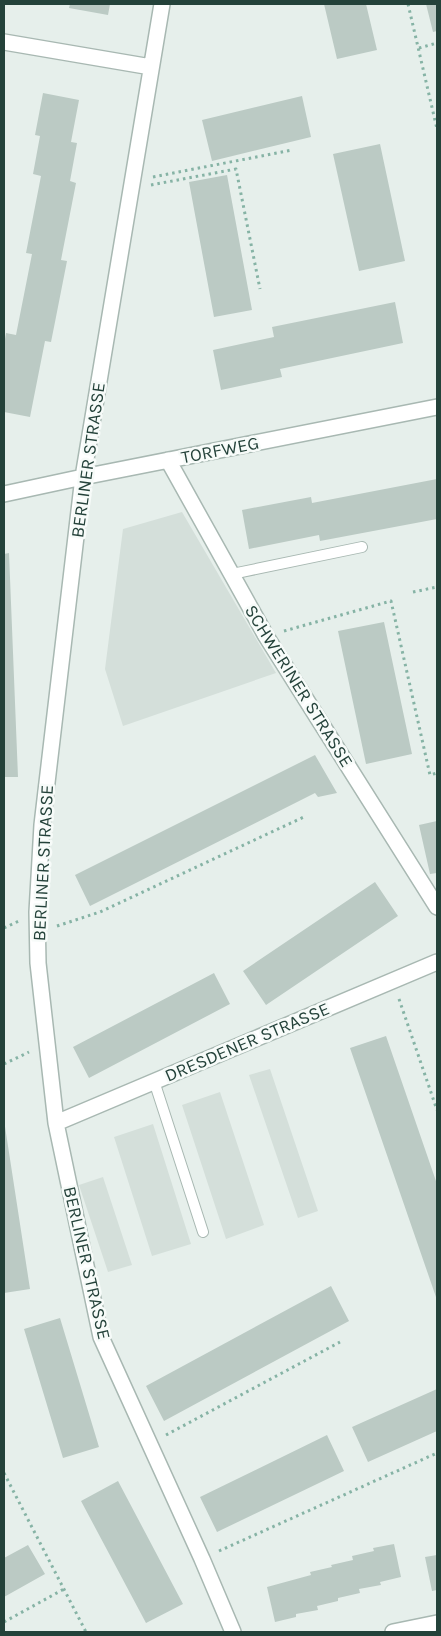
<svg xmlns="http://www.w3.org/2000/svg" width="441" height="1636" viewBox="0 0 441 1636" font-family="Karla,sans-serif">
	<rect width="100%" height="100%" fill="#e6efeb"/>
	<path fill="#d4dfda" d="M182 512 276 673 123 726 105 669 123 529Z
		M270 1069 318 1211 298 1218 249 1075Z
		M220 1092 264 1225 226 1239 182 1105Z
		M153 1124 191 1244 152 1256 114 1137Z
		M103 1177 132 1265 108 1272 79 1185Z"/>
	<path fill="#bbcac4" d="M70 4H110L108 15 69 8Z
		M324 4H366L377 50 337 59Z
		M426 4H437V31L433 32Z
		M43 93 79 100 71 142 77 143 70 181 76 183 61 260 67 261 55 322 51 342 45 341 30 417 4 412V345L6 333 16 335 32 254 26 253 41 176 33 174 40 136 35 135Z
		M302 96 311 137 212 161 202 120Z
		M380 144 405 261 359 271 333 154Z
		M227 175 252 310 214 317 189 182Z
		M395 302 403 343 280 369 282 377 221 390 213 350 274 337 272 327Z
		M437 479V519L320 541 319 535 249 549 242 510 311 497 312 503Z
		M9 553 18 777H4V554Z
		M384 622 412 754 366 764 338 631Z
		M315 755 337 793 318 797 315 793 90 906 75 875Z
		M437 821V873L430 874 419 825Z
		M375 882 398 916 266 1005 243 971Z
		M214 973 230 1004 89 1078 73 1047Z
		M386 1036 437 1184V1300L350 1048Z
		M4 1120 30 1289 4 1293Z
		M331 1286 349 1321 164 1421 146 1386Z
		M60 1318 99 1447 63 1458 24 1329Z
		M437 1389V1431L368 1462 352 1427Z
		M327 1435 344 1471 217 1532 200 1497Z
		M118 1481 183 1604 146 1623 81 1501Z
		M394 1544 401 1577 380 1582 381 1585 359 1589 360 1593 338 1598V1601L317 1606 318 1610 296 1614V1617L275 1622 267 1587 311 1575 310 1572 332 1567 331 1565 353 1560 352 1556 374 1551 373 1548Z
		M28 1545 45 1574 4 1597V1558Z
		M437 1555V1590L432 1591 425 1557Z"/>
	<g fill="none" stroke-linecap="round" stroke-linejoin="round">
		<defs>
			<path id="lane" d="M232 574 362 547
				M154 1081 203 1232"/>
			<path id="street" d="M162 4 83 477 42 825 37 912 38 963 56 1123 101 1337 202 1559 233 1632
				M4 42 151 67
				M168 460 266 636 437 907
				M4 494 83 477 437 407
				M56 1123 437 962
				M393 1632 437 1623"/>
		</defs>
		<use href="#lane" stroke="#a8b8b2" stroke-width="12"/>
		<use href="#street" stroke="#a8b8b2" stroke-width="18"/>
		<path stroke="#86b3a5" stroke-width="3" stroke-dasharray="2.5 4" stroke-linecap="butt" d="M408 4 437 129
			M419 48 437 43
			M153 177 292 150
			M151 185 236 169 260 289
			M413 592 437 587
			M284 631 391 601 430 775 437 773
			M57 926 100 912 306 816
			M4 928 19 921
			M399 999 437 1110
			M4 1064 29 1052
			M166 1435 340 1342
			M4 1473 86 1632
			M219 1551 437 1453
			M4 1622 64 1589"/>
		<use href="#lane" stroke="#fff" stroke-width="10"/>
		<use href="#street" stroke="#fff" stroke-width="15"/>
	</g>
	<g text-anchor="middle" stroke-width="5" stroke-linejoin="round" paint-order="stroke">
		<g font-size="18" fill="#24423a" stroke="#f7fbf9">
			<text transform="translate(220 450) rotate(-11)" y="6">TORFWEG</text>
			<text transform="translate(88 460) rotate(-82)" y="6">BERLINER STRASSE</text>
			<text transform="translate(299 686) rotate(58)" y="6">SCHWERINER STRASSE</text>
			<text transform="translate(43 863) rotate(-87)" y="6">BERLINER STRASSE</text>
			<text transform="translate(247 1042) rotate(-23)" y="6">DRESDENER STRASSE</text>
			<text transform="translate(87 1263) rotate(77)" y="6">BERLINER STRASSE</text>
		</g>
	</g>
	<rect width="441" height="1636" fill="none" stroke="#24423a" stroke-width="10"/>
</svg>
